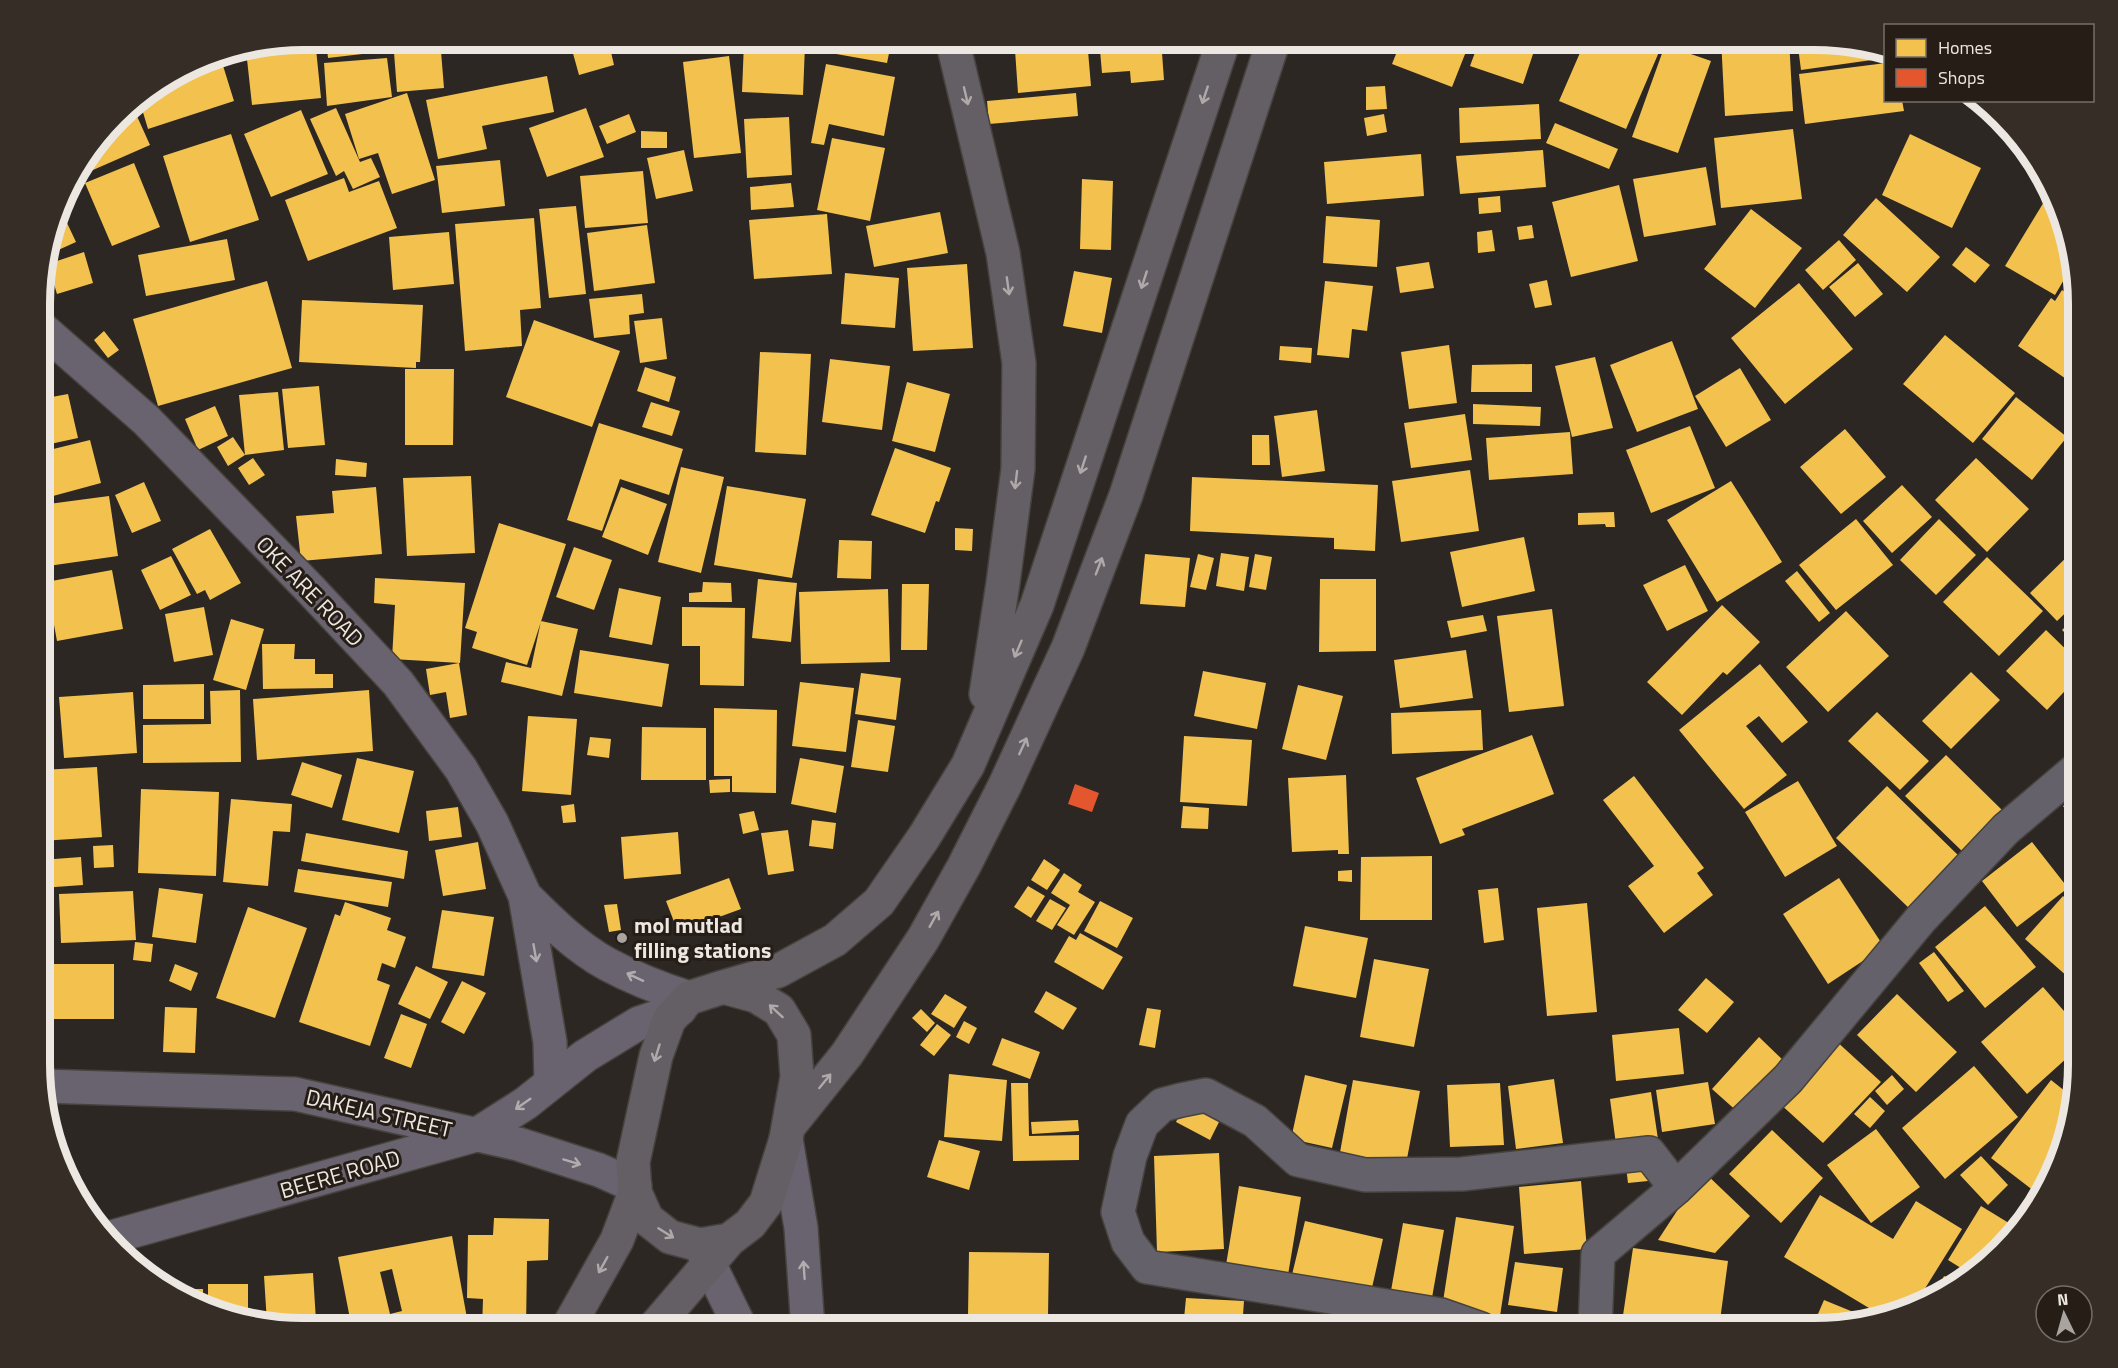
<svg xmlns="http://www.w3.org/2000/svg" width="2118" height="1368" viewBox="0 0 2118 1368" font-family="'Titillium Web',sans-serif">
	<rect width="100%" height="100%" fill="#2c2722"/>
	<path fill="#f2c14e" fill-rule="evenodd" d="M303 39H315L321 98 252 105 246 50Z
		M326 39H387L388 51 328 58Z
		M393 39H440L444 88 397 92Z
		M569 39H663L666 50 653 54 649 41 611 52 614 65 579 75Z
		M666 39H723L724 41 666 45Z
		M828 39H892L887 63 825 52Z
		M997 39H1087L1091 86 1018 93 1015 50 998 51Z
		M1099 39H1161L1164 80 1131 83 1130 71 1102 73Z
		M1402 39H1471L1452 87 1392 64Z
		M1480 39H1538L1523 84 1470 66Z
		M1586 39H1630L1659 52 1626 129 1559 101Z
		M1721 39H1789L1793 111 1725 116Z
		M1797 39H1815L1886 51V58L1801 70Z
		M744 42 805 45 803 95 742 92Z
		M1665 45 1711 61 1678 153 1632 137Z
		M220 56 234 101 148 129 139 99 202 59Z
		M729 56 741 153 694 158 683 62Z
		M387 58 392 97 327 106 324 63Z
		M1886 63V100H1902L1904 111 1805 124 1799 74Z
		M826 64 895 77 884 136 829 124 824 145 811 143Z
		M547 76 554 112 482 126 487 149 438 159 426 100Z
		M1385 86 1387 109 1366 110V87Z
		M407 93 435 180 392 194 378 153 359 159 345 114Z
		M1076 93 1078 116 989 124 987 101Z
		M131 103 150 145 77 177 76 174Z
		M1539 104 1541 139 1460 143 1459 108Z
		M336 108 360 162 371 158 380 177 353 189 344 171 336 176 310 119Z
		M586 108 604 157 547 177 529 128Z
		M301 110 328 174 271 197 244 134Z
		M629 114 636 132 607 144 599 126Z
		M1384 114 1387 132 1367 136 1364 118Z
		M789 117 792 175 747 178 744 119Z
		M1555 123 1618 149 1609 169 1546 143Z
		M1793 129 1802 199 1721 208 1714 138Z
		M641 131 667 132V148H641Z
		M231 134 259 220 190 242 163 156Z
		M1910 134 1981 168 1952 228 1882 195Z
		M832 138 885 148 870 221 817 210Z
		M684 150 693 191 656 199 647 158Z
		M1543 150 1546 187 1460 194 1456 156Z
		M1421 154 1424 196 1327 204 1324 162Z
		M500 160 505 206 442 213 436 166Z
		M134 163 160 227 112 246 85 183Z
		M1706 167 1716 225 1644 237 1633 179Z
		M643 171 648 223 585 228 580 176Z
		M344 178 349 192 379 181 397 228 308 261 285 200Z
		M1082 179 1113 181 1111 250 1080 249Z
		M791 183 794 207 751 210 750 187Z
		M1619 185 1638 261 1571 277 1552 202Z
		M2050 192 2072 266 2055 295 2005 266Z
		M1500 196 1501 212 1479 214 1478 198Z
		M1876 198 1940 257 1907 292 1843 235Z
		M576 206 586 294 549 298 539 209Z
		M60 208 76 242 45 256Z
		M1751 209 1802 248 1755 308 1704 269Z
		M940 212 948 253 874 267 866 226Z
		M827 214 832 274 754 279 749 220Z
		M1326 216 1380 220 1377 267 1323 263Z
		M534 218 541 308 520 310 522 346 465 351 455 224Z
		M647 225 655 283 594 291 587 233Z
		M1532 225 1534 238 1519 240 1517 227Z
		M1492 230 1495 251 1478 253 1477 232Z
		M449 232 454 284 393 290 389 237Z
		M227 239 235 280 146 296 138 255Z
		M1839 240 1856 260 1823 290 1805 270Z
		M1966 247 1990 265 1975 283 1952 265Z
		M84 252 93 283 57 294 48 264Z
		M1429 262 1434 288 1400 293 1396 267Z
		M1858 263 1883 294 1855 317 1829 287Z
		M967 264 973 348 913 351 907 268Z
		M1074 271 1112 278 1102 333 1063 326Z
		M845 273 899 278 895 328 841 324Z
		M1547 280 1552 305 1535 308 1529 284Z
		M267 281 292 368 158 406 133 319Z
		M1325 281 1373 286 1367 331 1352 329 1349 358 1317 355Z
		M1799 283 1853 349 1785 404 1731 338Z
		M2062 290 2075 299 2078 293V375L2072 383 2018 346 2051 298 2055 301Z
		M642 294 644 313 629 315 630 334 594 338 589 299Z
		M302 300 423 305 420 362H416V368L299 362Z
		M662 318 667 359 640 363 634 321Z
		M534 320 620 351 592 427 506 397Z
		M104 331 119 350 108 358 94 340Z
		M1945 335 2015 393 1973 443 1903 384Z
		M1672 341 1698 409 1637 432 1610 365Z
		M1449 345 1457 403 1409 409 1401 352Z
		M1280 346 1312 348 1311 363 1279 360Z
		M760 352 811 354 806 455 755 452Z
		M1595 357 1613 428 1572 437 1555 366Z
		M830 359 890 366 882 430 822 422Z
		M1532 364V392H1471L1472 365Z
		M645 367 676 377 669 402 637 391Z
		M1740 368 1771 420 1726 447 1695 396Z
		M405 369H454L453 445H405Z
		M41 377 49 389 41 393Z
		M907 382 950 394 935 452 892 441Z
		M2078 385V411L2066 402Z
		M319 386 325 445 288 448 282 389Z
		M278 392 284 450 245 455 239 395Z
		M68 394 78 438 41 446V399Z
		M2016 397 2067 437 2032 480 1982 439Z
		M651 402 680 411 672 436 642 427Z
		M1473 404 1541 407 1540 426 1473 424Z
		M215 406 228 436 198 450 185 419Z
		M1317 410 1325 471 1282 477 1274 416Z
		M1465 414 1472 460 1411 468 1404 423Z
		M599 423 683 449 669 495 620 479 602 531 567 520Z
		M1690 426 1715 488 1651 513 1626 450Z
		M1845 429 1886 477 1841 514 1800 467Z
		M1570 432 1573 474 1489 480 1486 438Z
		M1252 435H1269L1270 465H1252Z
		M233 437 245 455 228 466 217 447Z
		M90 440 101 483 42 499 41 452Z
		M895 448 951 468 939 502 936 501 925 533 871 515Z
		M253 458 265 475 249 485 238 468Z
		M1976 458 2029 509 1987 552 1935 500Z
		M336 459 367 463 366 477 335 475Z
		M681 467 724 477 701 573 658 562Z
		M1470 470 1479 531 1401 542 1392 481Z
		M471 476 475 553 407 556 403 478Z
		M1192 477 1378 485 1375 551 1334 549V538L1190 531Z
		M1731 481 1782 562 1717 602 1667 520Z
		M144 482 161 521 132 533 115 495Z
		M1902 485 1932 517 1892 553 1863 521Z
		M727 486 806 499 792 578 714 565Z
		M376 487 382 554 301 561 296 516 334 513 332 491Z
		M621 487 667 504 648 555 602 537Z
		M109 496 118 556 41 567V505Z
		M1614 512 1615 527H1606L1605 524 1578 525V513Z
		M1856 519 1893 565 1836 610 1799 565Z
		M1939 519 1976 555 1936 595 1900 560Z
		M499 523 566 544 527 665 472 648 477 632 465 628Z
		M955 528 973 529 972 551 955 550Z
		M210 529 241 583 210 600 205 590 197 594 172 549Z
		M1524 537 1535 591 1462 607 1450 552Z
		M839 540 872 541 871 579 837 578Z
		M2078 546V601L2057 621 2030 593Z
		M574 547 612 560 594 610 556 597Z
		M1221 553 1249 557 1244 591 1216 586Z
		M1145 554 1190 558 1185 607 1140 604Z
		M1198 554 1214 558 1206 590 1190 587Z
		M1255 554 1272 557 1266 590 1249 587Z
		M171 556 191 595 160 610 141 570Z
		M1987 557 2043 611 1999 656 1943 602Z
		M1685 565 1708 611 1667 631 1643 585Z
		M112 570 123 629 57 641 46 582Z
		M1797 571 1830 613 1819 622 1785 581Z
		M375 578 465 583 460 663 392 659 395 605 374 603Z
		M758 579 797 583 791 642 752 638Z
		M1320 579H1376V651L1319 652Z
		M703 582 731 583 732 602H689V593L702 592Z
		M902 584H929L927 650H901Z
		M619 588 661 597 652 645 609 637Z
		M888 589 890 662 801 664 799 592Z
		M1722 605 1760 642 1727 675 1723 672 1682 715 1647 682Z
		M204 607 213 655 174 662 165 614Z
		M682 607 745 608 744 686 700 685V646H682Z
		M1552 609 1564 706 1509 712 1497 616Z
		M1846 611 1889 656 1828 712 1786 667Z
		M2078 614V646L2062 630Z
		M1483 615 1487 631 1451 638 1447 621Z
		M231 619 264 629 246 690 213 680Z
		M541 621 578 629 562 696 501 682 506 662 531 668Z
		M2046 630 2078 661V677L2047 710 2006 671Z
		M262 644H295L294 659H315V674H333V688L263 689Z
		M580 650 669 664 662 707 574 693Z
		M1466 650 1473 698 1400 708 1394 660Z
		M459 663 467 715 450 718 446 692 430 695 426 669Z
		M1760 664 1808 722 1782 743 1759 716 1746 726 1787 775 1744 809 1679 730Z
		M1203 671 1266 683 1257 729 1194 716Z
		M1971 672 2000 700 1951 749 1922 721Z
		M861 673 901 678 896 720 855 714Z
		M800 682 854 688 846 752 792 746Z
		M204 684V719H143V685Z
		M1298 685 1343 696 1326 760 1282 749Z
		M240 690 241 762 143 763V725L211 724 210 691Z
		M369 690 373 751 257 760 253 699Z
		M133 692 137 753 64 758 59 697Z
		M714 708 777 710 776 793 732 792V776H714Z
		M1481 710 1483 750 1392 754 1391 713Z
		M1877 712 1929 761 1900 790 1848 741Z
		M528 716 577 719 571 795 522 791Z
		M858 720 895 726 888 772 851 767Z
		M642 727 706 728V780H641Z
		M1532 735 1554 794 1462 829 1465 835 1440 844 1416 778Z
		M1184 736 1252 740 1247 806 1180 802Z
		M590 737 611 739 609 758 587 755Z
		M1946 755 2002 810 1962 851 1905 796Z
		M357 758 414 771 399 833 342 820Z
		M800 758 844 766 836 813 791 804Z
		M302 762 342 775 332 808 291 795Z
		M97 767 102 837 41 841V770Z
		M1346 775 1349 854H1338V850L1292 852 1288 778Z
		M1634 776 1704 868 1697 873 1713 895 1664 933 1628 886 1654 866 1603 800Z
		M730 779V792L710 793 709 780Z
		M1798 781 1837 846 1785 877 1745 812Z
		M1887 786 1961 858 1911 910 1836 838Z
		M141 789 219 792 216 876 138 873Z
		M2078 795V826L2063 806Z
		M231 799 292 804 290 832 273 831 268 886 223 882Z
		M574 804 576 822 563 823 561 806Z
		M1183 806 1209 808 1208 829 1181 828Z
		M458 807 462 837 429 841 426 811Z
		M754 811 759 830 743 834 739 814Z
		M812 820 836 823 833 849 809 846Z
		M788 830 794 871 768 875 761 833Z
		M678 832 681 874 624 879 621 837Z
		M306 833 408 851 404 879 301 861Z
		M478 842 486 889 443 896 435 850Z
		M2032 842 2068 888 2017 927 1982 881Z
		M113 845 114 867 94 868 93 846Z
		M1432 856V920H1360L1361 857Z
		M81 857 83 885 41 888V860Z
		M1044 859 1060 870 1047 890 1031 880Z
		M298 869 392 882 388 907 294 892Z
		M1352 870V882L1338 881V871Z
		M1064 873 1082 885 1078 892 1095 902 1074 935 1057 925 1070 905 1051 893Z
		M729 878 741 909 678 932 666 901Z
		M1839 878 1884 947 1828 984 1783 914Z
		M1028 886 1045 896 1031 918 1014 907Z
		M159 888 203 894 196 943 152 937Z
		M1498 888 1504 940 1484 943 1478 890Z
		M133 891 136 940 61 943 59 894Z
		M51 894 53 907 41 908V895Z
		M2063 896 2078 910 2077 985 2025 939Z
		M1050 899 1066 908 1052 930 1036 921Z
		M1100 901 1133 918 1117 948 1084 931Z
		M345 902 391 918 387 930 406 937 395 968 382 963 377 980 390 985 370 1046 299 1022 335 914 340 916Z
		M1587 903 1597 1012 1547 1016 1537 908Z
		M617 904 621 930 609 932 604 905Z
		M1985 906 2036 967 1985 1008 1935 947Z
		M248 907 307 928 275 1018 216 998Z
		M442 910 494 917 484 976 432 968Z
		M41 916H47L48 937H41Z
		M1305 926 1368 938 1356 998 1293 986Z
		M1080 933 1123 957 1103 990 1054 962 1069 936 1076 940Z
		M50 941 51 962 41 963V942Z
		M135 942 153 944 151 962 133 960Z
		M1934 952 1964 991 1948 1002 1919 963Z
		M1374 959 1429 969 1414 1047 1360 1037Z
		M52 964H114V1019H53Z
		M175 964 198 973 191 991 169 981Z
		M416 966 448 982 430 1019 398 1004Z
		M1706 978 1734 1002 1707 1033 1678 1010Z
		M462 981 486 993 464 1034 441 1022Z
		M2043 987 2078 1027V1048L2027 1094 1981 1042Z
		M1046 991 1077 1008 1063 1030 1034 1012Z
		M945 994 967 1007 954 1028 931 1014Z
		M1897 994 1957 1052 1916 1092 1857 1035Z
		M165 1007 197 1008 195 1053 163 1052Z
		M1147 1008 1161 1010 1155 1048 1139 1045Z
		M921 1009 935 1023 927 1032 912 1018Z
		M401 1014 427 1024 411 1068 384 1058Z
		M964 1021 977 1028 969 1044 956 1037Z
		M937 1024 951 1035 934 1056 920 1045Z
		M1679 1028 1684 1074 1616 1081 1612 1035Z
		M1759 1037 1786 1063 1740 1114 1712 1089Z
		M1002 1038 1040 1052 1030 1079 992 1065Z
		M1834 1039 1881 1082 1823 1143 1777 1101Z
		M1974 1066 2018 1117 1945 1179 1902 1128Z
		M949 1074 1007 1080 1002 1141 944 1137Z
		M1305 1075 1347 1085 1332 1148 1291 1139Z
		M1892 1075 1904 1089 1887 1105 1875 1091Z
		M1554 1079 1563 1143 1516 1149 1508 1086Z
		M1353 1080 1420 1091 1405 1169 1339 1158Z
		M2051 1080 2075 1099 2065 1149 2042 1197 1991 1158Z
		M1708 1082 1715 1124 1662 1132 1656 1090Z
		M1011 1083H1028L1029 1136 1079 1135V1160L1013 1161Z
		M1500 1083 1504 1145 1450 1147 1447 1085Z
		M1651 1092 1659 1146 1617 1152 1610 1099Z
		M1870 1097 1885 1111 1870 1128 1854 1114Z
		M1187 1100 1221 1118 1210 1140 1176 1122Z
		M1078 1120 1079 1131 1032 1134 1031 1122Z
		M1876 1129 1920 1187 1871 1223 1827 1165Z
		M1772 1130 1823 1178 1781 1223 1729 1174Z
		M939 1140 980 1151 969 1190 927 1177Z
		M1219 1153 1224 1249 1157 1252 1154 1156Z
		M1981 1156 2008 1185 1988 1205 1960 1175Z
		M1646 1157 1648 1181 1628 1183 1625 1159Z
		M1703 1171 1750 1216 1715 1253 1658 1240Z
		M1581 1181 1587 1249 1524 1254 1519 1187Z
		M1239 1186 1301 1197 1288 1275 1226 1265Z
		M1820 1195 1893 1239 1916 1201 1962 1229 1916 1303 1879 1314 1784 1257Z
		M1981 1206 2017 1228 1969 1273 1948 1260Z
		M1456 1217 1514 1226 1500 1316 1442 1308Z
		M494 1218 549 1219 548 1260 527 1261 526 1329H482L483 1299 467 1298 468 1235H493Z
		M1305 1221 1383 1239 1369 1301 1290 1283Z
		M1403 1223 1444 1230 1430 1309 1389 1302Z
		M452 1236 469 1329H352L338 1257ZM392 1269 402 1311 390 1314 380 1272Z
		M1633 1248 1728 1261 1719 1328 1621 1329Z
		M969 1252 1049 1253 1048 1317 968 1316Z
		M1515 1262 1563 1268 1557 1312 1508 1305Z
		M313 1273 316 1321 345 1319 346 1329H303L267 1323 264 1276Z
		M1944 1276 1959 1282 1947 1294 1934 1297Z
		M208 1284H248V1319L219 1315 208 1310Z
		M178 1289H203V1307L178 1295Z
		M1186 1298 1244 1301 1242 1329H1183Z
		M1824 1300 1868 1318 1832 1328H1812Z
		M923 1314 1016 1325 1015 1329H921Z"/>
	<path fill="#e4572e" d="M1075 784 1099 793 1092 812 1068 804Z"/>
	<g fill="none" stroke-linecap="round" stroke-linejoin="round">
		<defs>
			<path id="minor" d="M1481 1329 1441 1315 1147 1267 1128 1242 1118 1212 1130 1156 1142 1124 1162 1105 1181 1100 1206 1095 1255 1121 1298 1160 1365 1175 1462 1174 1649 1153 1676 1188 1788 1079 1920 920 2006 829 2078 768
				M1595 1329 1598 1254 1676 1188"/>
			<path id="secondary" d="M41 328 146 420 310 589 398 683 461 769 492 823 525 896 550 1042 551 1083
				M525 896C550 921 576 947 607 964 633 978 661 989 689 998
				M41 1086 295 1094 518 1144 599 1170 635 1186
				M786 1139 801 1228 808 1329
				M112 1237 476 1135 526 1103 585 1056 639 1023 680 1009
				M700 1245 741 1329"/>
			<path id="trunk" d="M952 39 1003 253 1019 363 1018 469 1003 583 986 694
				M723 987 756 996 779 1010 794 1035 797 1077 786 1139 766 1203 750 1224 729 1240 700 1245 670 1237 647 1219 635 1192 633 1162 656 1056 669 1020 689 998 723 987 778 971 835 940 879 902 924 837 968 765 1037 605 1224 39
				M790 1125 847 1054 923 939 964 866 1005 785 1068 648 1126 495 1274 39
				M567 1329 617 1240 635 1192
				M653 1329 729 1240"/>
		</defs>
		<use href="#minor" stroke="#46423e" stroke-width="36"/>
		<use href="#secondary" stroke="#46423e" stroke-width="36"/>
		<use href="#trunk" stroke="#46423e" stroke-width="36"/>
		<use href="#minor" stroke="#65616b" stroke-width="33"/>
		<use href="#secondary" stroke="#68636e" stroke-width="33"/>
		<use href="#trunk" stroke="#645e65" stroke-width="33"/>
	</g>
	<defs><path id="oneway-shaft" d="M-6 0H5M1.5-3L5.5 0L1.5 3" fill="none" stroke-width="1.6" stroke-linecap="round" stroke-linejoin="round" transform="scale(1.5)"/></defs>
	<g stroke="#afa9aa">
		<use href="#oneway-shaft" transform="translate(1205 95) rotate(108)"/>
		<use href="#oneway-shaft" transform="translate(966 96) rotate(77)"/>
		<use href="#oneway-shaft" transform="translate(1144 280) rotate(108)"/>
		<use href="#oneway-shaft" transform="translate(1008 286) rotate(82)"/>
		<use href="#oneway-shaft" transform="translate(1083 465) rotate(108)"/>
		<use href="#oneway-shaft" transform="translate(1016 480) rotate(97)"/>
		<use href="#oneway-shaft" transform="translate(1099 566) rotate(-69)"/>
		<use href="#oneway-shaft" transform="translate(1018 649) rotate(113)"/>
		<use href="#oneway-shaft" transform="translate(1023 746) rotate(-65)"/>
		<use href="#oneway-shaft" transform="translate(934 919) rotate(-61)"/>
		<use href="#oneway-shaft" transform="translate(776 1011) rotate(-137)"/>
		<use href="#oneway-shaft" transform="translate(657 1053) rotate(107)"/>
		<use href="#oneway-shaft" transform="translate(825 1081) rotate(-51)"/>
		<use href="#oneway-shaft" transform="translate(666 1233) rotate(32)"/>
		<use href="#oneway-shaft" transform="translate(603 1265) rotate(119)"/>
	</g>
	<g stroke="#b1acae">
		<use href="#oneway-shaft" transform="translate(535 953) rotate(80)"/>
		<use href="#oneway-shaft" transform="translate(635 977) rotate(-155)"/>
		<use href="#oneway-shaft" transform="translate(523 1104) rotate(145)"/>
		<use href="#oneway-shaft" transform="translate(572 1162) rotate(17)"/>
		<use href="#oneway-shaft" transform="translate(804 1270) rotate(-94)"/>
	</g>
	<circle fill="#a9a49f" stroke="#251d16" stroke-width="2" cx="622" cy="938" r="6"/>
	<g text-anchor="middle" stroke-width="6" stroke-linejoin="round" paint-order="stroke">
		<g font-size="22" fill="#ede7e2" stroke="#251d16">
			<text transform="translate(310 591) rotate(46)" y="8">OKE ARE ROAD</text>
			<text transform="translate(379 1113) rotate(13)" y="8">DAKEJA STREET</text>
			<text transform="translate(340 1174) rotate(-16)" y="8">BEERE ROAD</text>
		</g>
		<g font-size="22" font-weight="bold" fill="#ede7e2" stroke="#251d16" text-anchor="start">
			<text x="634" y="933">mol mutlad<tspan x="634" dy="25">filling stations</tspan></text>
		</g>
	</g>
	<path d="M0 0H2118V1368H0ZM304 50H1814A254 254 0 0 1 2068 304V1064A254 254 0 0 1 1814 1318H304A254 254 0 0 1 50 1064V304A254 254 0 0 1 304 50Z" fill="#352d26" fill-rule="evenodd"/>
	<path fill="none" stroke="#ede7e2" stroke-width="8" d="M304 50H1814A254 254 0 0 1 2068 304V1064A254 254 0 0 1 1814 1318H304A254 254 0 0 1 50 1064V304A254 254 0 0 1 304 50Z"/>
	<rect x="1884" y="24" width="210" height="78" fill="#251d16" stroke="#756e68" stroke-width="1.5"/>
	<rect x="1896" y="39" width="30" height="18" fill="#f2c14e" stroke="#756e68" stroke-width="1.5"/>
	<text x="1938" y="54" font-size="18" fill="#ede7e2">Homes</text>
	<rect x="1896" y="69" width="30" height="18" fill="#e4572e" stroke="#756e68" stroke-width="1.5"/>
	<text x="1938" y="84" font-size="18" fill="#ede7e2">Shops</text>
	<g transform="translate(2064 1314) rotate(355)"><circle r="28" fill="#251d16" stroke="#756e68" stroke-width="1.5"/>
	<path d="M0-4.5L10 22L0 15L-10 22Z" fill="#a9a49f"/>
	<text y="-9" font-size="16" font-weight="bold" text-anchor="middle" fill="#ede7e2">N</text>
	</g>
</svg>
